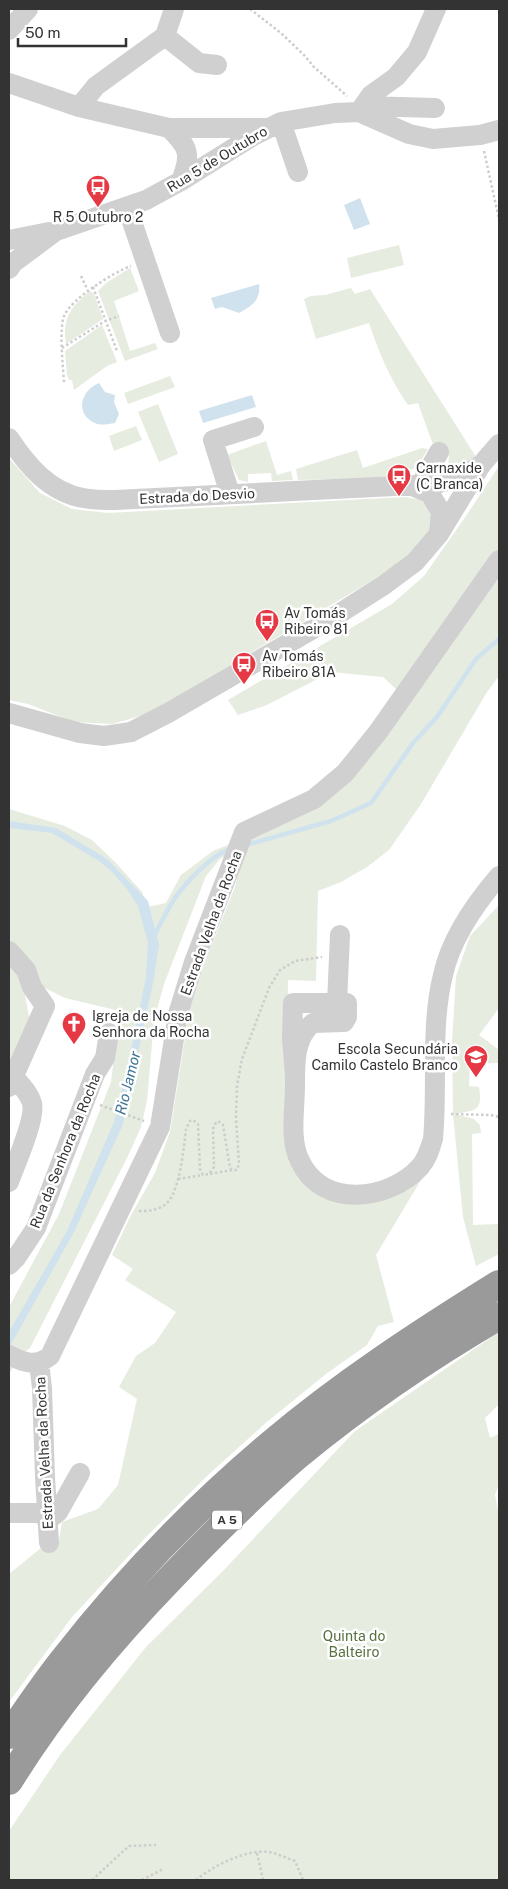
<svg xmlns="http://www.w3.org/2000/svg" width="508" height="1889" viewBox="0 0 508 1889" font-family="'Public Sans',sans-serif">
	<rect width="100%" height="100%" fill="#fff"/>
	<path fill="#e6ecdf" d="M399 245 404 265 351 278 347 258Z
		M130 268 139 291 114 301 130 351 155 343 158 349 125 361 98 291 106 283Z
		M351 288 355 294 370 289 476 457C468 462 457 470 448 466L449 456 435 450 418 403 408 405C390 379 379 353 369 323L316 339 304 299 311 296 325 295Z
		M90 291 94 294 103 319 66 344C62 317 71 307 90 291Z
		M102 325 117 362 107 366 74 390 72 380H69L67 375 65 351Z
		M170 376 175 387 128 404 124 393Z
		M158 404 178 454 159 462 138 412Z
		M136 426 142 440 114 451 109 436Z
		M266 441 277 475 291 471 293 480 272 481 271 473 248 474V482L239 480 227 455Z
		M422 448 428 449C424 455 420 464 414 468 396 481 322 479 298 480L296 469 357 450 363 468Z
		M9 458 40 493 72 509 108 513 404 497C422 499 424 501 433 516L430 532 408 557 373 580 148 714 112 724 74 722 28 704 9 700Z
		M499 466V548L397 690 383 677 331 672 267 705 238 715 228 700 392 604 424 576 466 516Z
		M499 570V676L487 692 421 804 389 850 367 867 341 882 318 891 316 981 288 980 286 1119 290 1154 359 1204 387 1199 409 1189 427 1170 376 1255 394 1322 378 1326 367 1345 326 1374 268 1421 208 1475 147 1536 72 1617 9 1702V1574L41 1548 58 1546 62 1522 98 1509 118 1485 137 1399 119 1387 136 1356 155 1343 176 1312 125 1280 133 1269 112 1255 131 1215 155 1173 170 1132 189 1012 204 964 235 887 246 840 325 799Z
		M9 809 65 826 92 840 116 863 142 892 148 907 166 903 181 875 213 851 233 843 232 852 220 859 206 876 164 984 154 1020 147 1101 141 1127 128 1156 30 1348 22 1354 9 1374V1307L59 1214 111 1082 120 1011 65 998 43 987 25 995 30 1022 10 1063H9Z
		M499 905V1008L479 1035 499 1050V1063L470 1064 469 1086 479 1087C483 1112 475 1110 455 1114L474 1119 480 1125 481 1133 472 1134 473 1225 499 1224V1254L476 1266 463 1217 453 1114 452 1042 456 976 470 936Z
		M499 1332V1404L485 1418 490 1438 499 1434V1483L495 1495 499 1515V1880H9V1831L60 1755 146 1647 222 1572 355 1431Z"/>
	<path fill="#cfe2ee" d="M360 198 370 224 354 230 344 205Z
		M259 284C261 300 252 306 239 313L222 307 215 309 211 298Z
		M99 383 105 392 115 395 114 402 119 414 115 423C108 424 101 426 95 423 74 414 81 390 99 383Z
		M252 395 256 407 203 423 199 411Z
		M9 821 56 828 107 859 148 901 159 945 154 978 123 1124 74 1232 9 1348V1332L67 1231 114 1122 129 1061 146 977 148 943 138 906 127 889 112 872 99 861 52 833 9 828Z"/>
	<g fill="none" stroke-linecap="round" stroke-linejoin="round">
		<path stroke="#cfe2ee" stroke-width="4.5" d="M246 845 331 821 371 803 413 743 437 717 476 659 499 639
			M154 936C160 925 166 912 173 901 184 884 212 854 231 849"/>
		<path stroke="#cdcdcd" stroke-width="2.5" stroke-dasharray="2.5 2.5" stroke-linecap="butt" d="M250 9 281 33 304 55 314 67 347 96
			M484 151 499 219
			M81 276 88 291
			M93 287 117 351
			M62 348 105 321 119 316
			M64 382C63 367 59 329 64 316 71 299 114 272 131 266
			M100 1105 144 1121
			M451 1114 491 1115 499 1117
			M210 1174 232 1170
			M178 1179 203 1175
			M139 1211C149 1211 161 1210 168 1202 180 1188 184 1147 186 1129L190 1121 193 1120 198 1124 200 1169 203 1175 209 1174 214 1167 213 1129 215 1124 218 1121 223 1125 230 1168 232 1170H237L239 1164 236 1119 237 1086 242 1059 269 988 280 970 295 961 322 957
			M257 1853 263 1880
			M92 1880 129 1846 156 1845
			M142 1880 163 1869
			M196 1880C213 1866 246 1849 268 1852 277 1853 286 1858 295 1861L303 1880"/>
		<path stroke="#d0d0d0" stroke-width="20" d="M9 30 28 9
			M165 36 199 63 217 65
			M9 83 79 107 169 128C190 148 191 155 181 181
			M365 106 435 108
			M79 107 96 86 165 36 174 9
			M359 112 371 95 396 77 417 52 436 9
			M281 122 298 172
			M169 128H266
			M127 207 170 333
			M9 240 49 232
			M9 269 13 263 56 231 146 200 181 181 253 136 281 122 335 113 359 112 409 134 433 139 480 135 499 130
			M9 438C27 465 49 492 83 498 94 500 104 500 115 500L435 484 459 478 479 466
			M421 484 439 452
			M410 485 430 494 441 512 439 534
			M230 494 213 440 254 427
			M9 713 80 733 104 736 131 732 168 713 337 615 384 585 415 562 439 534 481 465 499 444
			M9 951 26 970 32 987 45 1006 9 1087
			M337 1003 340 935
			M295 1075 292 1039 293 1003H347V1017L344 1022 313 1023C294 1038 295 1063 295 1086 295 1109 289 1140 300 1161 322 1209 389 1201 420 1167 427 1159 430 1149 433 1139 438 1086 430 1027 443 975 451 938 475 904 499 876
			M9 1182C15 1165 36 1119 32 1103 29 1093 21 1085 14 1077
			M9 1265 16 1258 36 1228 95 1074 105 1058 109 1033
			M9 1355C24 1363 36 1367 50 1356L160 1127 178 1014 194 962 244 832 314 799 345 773 378 732 499 560
			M39 1363 42 1388 45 1477 49 1543
			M9 1513H47
			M47 1521 58 1512 80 1473"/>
		<path stroke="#9a9a9a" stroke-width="28" d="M9 1735C27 1710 44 1684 64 1659 125 1581 195 1508 271 1444 342 1384 420 1333 499 1284
			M9 1781C54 1708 110 1641 169 1580 210 1537 252 1495 297 1456 360 1404 429 1357 499 1316"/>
	</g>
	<defs>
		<symbol id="bus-pin" viewBox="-11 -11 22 30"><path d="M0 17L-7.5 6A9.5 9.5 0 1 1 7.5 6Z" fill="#e63946" stroke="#fff"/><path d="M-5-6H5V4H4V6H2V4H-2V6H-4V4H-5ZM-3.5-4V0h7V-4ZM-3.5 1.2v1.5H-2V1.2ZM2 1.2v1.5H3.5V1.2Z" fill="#fff"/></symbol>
		<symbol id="church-pin" viewBox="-11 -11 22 30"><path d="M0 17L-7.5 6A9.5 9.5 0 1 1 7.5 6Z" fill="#e63946" stroke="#fff"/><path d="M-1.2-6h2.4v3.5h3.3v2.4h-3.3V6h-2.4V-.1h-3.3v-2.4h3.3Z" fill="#fff"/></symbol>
		<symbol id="school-pin" viewBox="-11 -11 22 30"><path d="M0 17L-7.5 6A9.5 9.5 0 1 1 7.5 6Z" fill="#e63946" stroke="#fff"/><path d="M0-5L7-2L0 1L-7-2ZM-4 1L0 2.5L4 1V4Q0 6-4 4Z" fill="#fff"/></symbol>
	</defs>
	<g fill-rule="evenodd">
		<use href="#bus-pin" x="84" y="173" width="28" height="38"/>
		<use href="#bus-pin" x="385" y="462" width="28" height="38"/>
		<use href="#bus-pin" x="253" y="607" width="28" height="38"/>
		<use href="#bus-pin" x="230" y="650" width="28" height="38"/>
		<use href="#church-pin" x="60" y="1010" width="28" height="38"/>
		<use href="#school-pin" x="462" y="1043" width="28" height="38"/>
	</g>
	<g text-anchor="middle" stroke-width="5" stroke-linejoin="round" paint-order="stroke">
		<rect fill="#fff" stroke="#707070" stroke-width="1" x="212" y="1510.5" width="30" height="19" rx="4"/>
		<g font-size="12" font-weight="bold" fill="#333">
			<text x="227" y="1524">A 5</text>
		</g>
		<g font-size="14" fill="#333" stroke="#fff">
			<text transform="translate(217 159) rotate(-31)" y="5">Rua 5 de Outubro</text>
			<text transform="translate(197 496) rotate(-3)" y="5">Estrada do Desvio</text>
			<text transform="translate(211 923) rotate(-70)" y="5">Estrada Velha da Rocha</text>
			<text transform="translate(65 1151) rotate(-68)" y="5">Rua da Senhora da Rocha</text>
			<text transform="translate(44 1453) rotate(-93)" y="5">Estrada Velha da Rocha</text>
		</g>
		<g font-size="14" fill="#333" stroke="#fff" text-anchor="start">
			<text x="98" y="222" text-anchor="middle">R 5 Outubro 2</text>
			<text x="416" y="473">Carnaxide<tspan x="416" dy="16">(C Branca)</tspan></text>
			<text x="284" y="618">Av Tomás<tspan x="284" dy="16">Ribeiro 81</tspan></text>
			<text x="262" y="661">Av Tomás<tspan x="262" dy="16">Ribeiro 81A</tspan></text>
			<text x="92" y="1021">Igreja de Nossa<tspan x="92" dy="16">Senhora da Rocha</tspan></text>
			<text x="458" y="1054" text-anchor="end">Escola Secundária<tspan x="458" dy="16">Camilo Castelo Branco</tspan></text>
		</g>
		<g font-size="14" fill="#56703f" stroke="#fff">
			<text x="354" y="1641">Quinta do<tspan x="354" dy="16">Balteiro</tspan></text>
		</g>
		<g font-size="15" font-style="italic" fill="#3f7597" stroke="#fff">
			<text transform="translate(128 1083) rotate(-76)" y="5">Rio Jamor</text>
		</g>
	</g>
	<rect width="508" height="1889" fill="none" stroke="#333333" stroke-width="20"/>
	<path d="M18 38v8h108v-8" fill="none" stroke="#333333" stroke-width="2.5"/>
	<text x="25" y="38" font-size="15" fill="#333333" stroke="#ffffff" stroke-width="4" paint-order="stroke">50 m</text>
</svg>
